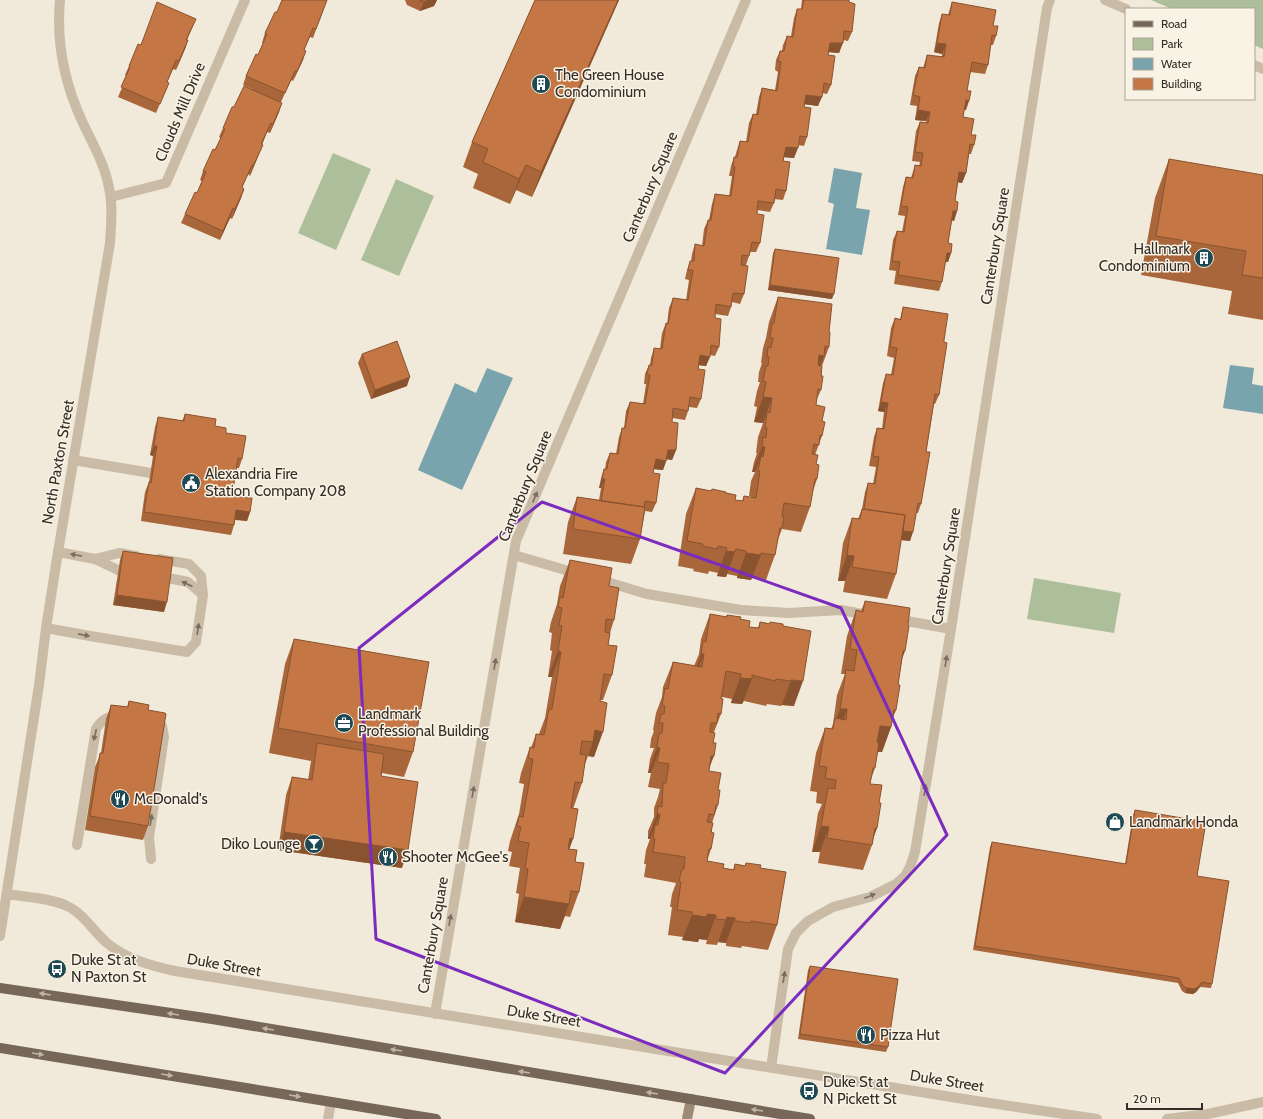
<svg xmlns="http://www.w3.org/2000/svg" width="1263" height="1119" viewBox="0 0 1263 1119" font-family="Cabin,sans-serif">
	<rect width="100%" height="100%" fill="#f1e9d9"/>
	<path fill="#adbf9a" d="M1151 0H1263V49L1254 45V9H1172Z
		M333 153 371 169 336 250 298 233Z
		M396 179 434 196 399 276 361 260Z
		M1034 578 1121 593 1114 633 1027 619Z"/>
	<path fill="#79a3ad" d="M834 168 862 173 856 208 870 210 862 255 826 249 834 204 828 202Z
		M1230 365 1254 368 1252 384 1263 386V414L1223 408Z
		M487 368 513 378 462 490 418 470 455 383 476 393Z"/>
	<g fill="none" stroke-linecap="round" stroke-linejoin="round">
		<path stroke="#c9bba6" stroke-width="10" d="M111 197 166 183 245 0
			M73 460 151 473
			M58 552 95 559 119 553 136 556
			M514 555 579 574
			M95 559 118 570
			M168 578 188 582 203 595
			M597 579 647 594 741 610 788 613 841 610 868 615
			M896 619 951 629
			M46 628 90 636 187 652 196 642 203 595 201 576 189 564 159 559
			M77 845 96 729C102 719 109 715 120 717
			M151 859 149 837 164 737 162 726 154 722
			M328 1119 331 1102"/>
		<path stroke="#c9bba6" stroke-width="10" d="M7 894C24 897 52 898 67 906 83 913 94 932 107 943 126 959 152 966 175 971L970 1100 1097 1119
			M0 936 39 685 46 628 58 552 110 243C111 225 113 206 109 188 105 164 92 143 82 121 64 82 56 43 60 0
			M435 1014 516 541 746 0
			M771 1068 788 949 796 933 808 921 833 907 870 897 896 884 905 876 910 867 915 852 951 629 1047 8 1050 0
			M1167 1119 1208 1114 1263 1102"/>
		<path stroke="#c9bba6" stroke-width="10" d="M1105 0 1126 9
			M1254 65 1263 69"/>
		<path stroke="#9c8a77" stroke-width="10" d="M687 1119 691 1099"/>
		<path stroke="#766758" stroke-width="10" d="M0 988 212 1019 810 1119
			M0 1048 436 1119"/>
	</g>
	<path fill="#a9663a" d="M327 0 313 38 310 37 304 50 303 60 293 81 291 80 281 102 279 112 270 133 267 132 262 145 259 154 250 176 248 174 242 188 244 189 241 198 232 219 230 218 220 240 181 223 185 214 197 193 202 181 200 180 203 171 215 150 221 138 219 137 223 128 234 107 252 89 243 85 246 76 258 55 263 43H262L265 33 277 12Z
		M405 0H437L434 6 420 11 407 5Z
		M535 0H619L532 197 516 190 510 204 473 188 478 174 463 167 472 142Z
		M802 0H849L852 32 848 41 843 40 839 53 828 52V55L831 85 827 94 822 93 818 106 805 104 804 107 807 137 804 146 798 145 794 158 784 157 783 161 786 191 783 200 774 199V203L770 212 757 210V214L760 243 756 252H750L749 256 746 265 744 294 740 304 732 302 731 307 728 316 715 314V318L719 347 715 356 710 355 706 366 699 365 698 369 701 399 697 408 689 407 688 411 685 420 672 418V422L676 450 672 460 667 459 663 470 654 469 653 473 656 503 652 512 645 511 640 539 631 564 563 554 568 522 577 497 599 500 601 488H599L601 478 604 469H605L606 462 610 453 616 454 619 437 622 428H624L626 411 630 402 643 404 646 384H644L645 374 649 365H650L651 358 654 348 660 349 662 333 666 323 667 324 669 308 673 298 686 300 689 280 685 279 687 270 690 261H691L692 254 695 244 702 246 704 229 708 220H709L712 204 715 194 729 196 732 176H729L731 166 734 157H735L737 150 740 141 746 142 749 123 753 114H756L759 97 762 88 775 90 778 72 775 70 776 60 780 51H782L783 45 787 36H791L794 18 797 9H801Z
		M952 2 993 26 996 36 993 45H991L988 65 985 74 970 72 967 91 966 110H964L963 117 971 135 974 145 971 154H969L966 173 962 183 958 182 955 201 957 211 954 221 952 220 948 243 951 253 948 262H945L942 282 939 291 894 284 896 271 889 270 893 240 897 231 902 232 905 216 898 215 903 187 906 177 911 178 915 165 919 166 920 162 912 161 916 131 920 122 926 123V121L915 120 917 106 910 105 915 76 919 67 923 68 927 55 942 57V54L934 52 939 23 942 14 948 15Z
		M196 19 187 40H188L185 49 176 70 173 69 167 82 165 92 156 113 118 97 127 76 125 75 129 66 141 45Z
		M1169 159 1263 199V320L1228 314 1232 291 1141 275 1155 198Z
		M775 249 832 299 768 290 773 253Z
		M778 297 829 332V347L822 366 821 390 816 401V405L822 421V436L815 455 817 479 813 491 810 507 801 532 782 529 777 542 775 555 766 580 752 578 751 580 737 578V576L727 574 726 577 717 576 718 573 709 571 708 574 693 571 694 569 678 566 686 514 696 488 711 491 712 489 726 493 735 500 742 501 744 496 751 497V496H749L751 481 755 472H752L754 462 757 453H756L758 437 762 426 763 423 754 422 757 407 754 406 757 391 760 382H758L759 372 762 363H761L763 348 766 338 769 322Z
		M903 307 944 340 939 395 935 404H934L926 452 921 504 918 513H916L910 541 901 540 896 574 887 599 843 592 845 581H838L843 543 852 518 858 519 862 509 865 492 868 483 873 484 876 467 869 466 874 437 877 428 882 429 884 412 878 411 883 383 886 374 891 375 894 358 887 356 891 328 895 318 900 319Z
		M362 354 407 386 371 399 358 363Z
		M185 414 215 426 226 433 242 459 239 468H236L232 496 250 512 247 521 235 520 234 525 231 535 141 521 145 492 149 482 153 456 150 455 155 427 158 417 182 421Z
		M123 551 164 612 113 605 120 560Z
		M570 560 609 586 614 620 610 633 608 645 612 675 603 700H600L594 757 588 756 585 764 582 783 573 809 569 849 575 862 579 892 570 917 565 916 560 929 515 922 519 894 516 893 520 868 509 866 512 852 508 851 510 841 519 814 524 784 519 783 521 773 530 747 531 748 536 734H539L545 718 552 677H548L552 651 550 650 552 633 549 632 551 622 557 604 560 586Z
		M865 601 902 660 891 727 882 752H877L875 768 871 779 870 784 879 803 877 828 873 838 872 845 863 870 818 863 820 852H812L818 813 822 804 816 803 817 792 810 791 816 753 825 728 831 729 833 724 837 695 845 674H841L847 636 856 610 861 611Z
		M710 614 726 617 727 615 740 619 749 627 758 628 760 622 783 626 794 706 782 705 781 706 767 704 766 706 744 701 742 704 731 703 732 699 722 697 721 714 714 732 709 771 718 790V805L712 823 711 849 707 861 723 868 733 870 735 864 745 866 746 863 760 868 777 925 768 950 742 946 741 948 726 946V943L718 942 717 945 706 944 707 940 699 939 698 942 682 940 683 937 668 935 672 907H670L672 894 676 883 644 877 646 864H644L646 850 650 839H648V831L654 817V808L658 797 660 789 648 787 651 773H648L650 759 654 748H650L651 739 654 731 653 730 656 713 662 697 663 687 673 662 694 666 699 654 701 639Z
		M294 639 413 752 404 777 382 773 381 776 402 868 278 850 286 795 292 777 308 780 311 761 269 753 285 664Z
		M129 701 148 710V826L143 840 85 830 95 767 101 753 106 719 111 705 127 707Z
		M1135 810 1197 876 1212 984 1211 988 1200 987 1196 992 1193 994 1185 993 1182 991 1178 983 973 950 990 847 992 842 1125 864 1133 815Z
		M810 966 888 1047 886 1052 798 1039 808 970Z"/>
	<path fill="#895330" d="M429 0H437L434 6 420 11 424 2Z
		M618 0H619L532 197 541 172Z
		M188 40 185 49 176 70 179 61Z
		M830 43H843L839 53 827 52Z
		M937 43 946 44 942 54 934 52Z
		M306 51 303 60 293 81 297 71Z
		M176 60 173 69 163 91 167 82Z
		M806 95 822 97 818 106 802 104Z
		M966 100 969 101 966 110H962Z
		M282 103 279 112 270 133 273 124Z
		M918 110 930 112 926 121 915 120Z
		M271 123 267 132 258 154 261 144Z
		M263 145 259 154 250 176 253 166Z
		M786 147 798 148 794 158 782 157Z
		M526 165 516 190 510 204 519 179Z
		M959 172 966 173 962 183 956 182Z
		M244 189 241 198 232 219 235 209Z
		M233 208 230 218 220 240 223 231Z
		M953 211H957L954 221 950 220Z
		M947 253H951L948 262H944Z
		M770 285 834 294 832 299 768 290Z
		M700 355 710 357 706 366 697 365Z
		M819 355 824 356 815 381Z
		M410 377 407 386 371 399 375 390Z
		M763 397 772 398 763 423 754 422Z
		M881 402 888 403 884 412 878 411Z
		M154 446H157L153 456 150 455Z
		M762 447H765L760 461 761 456 755 472H752Z
		M668 450H676L672 460 665 459Z
		M656 459 666 461 663 470 652 469Z
		M602 479H605L601 488H599Z
		M236 510 250 512 247 521 233 519Z
		M868 527 913 532 910 541 865 536Z
		M726 551 735 552 726 577 717 576Z
		M746 553 761 555 751 580 737 578Z
		M847 555 854 556 845 581H838Z
		M117 595 167 602 164 612 113 605Z
		M558 651 561 652 552 677H548Z
		M903 651H905L896 676Z
		M701 654H704L694 679H692Z
		M740 678 752 679 742 704 731 703Z
		M791 680 803 681 794 706 782 705Z
		M840 709H847L838 734H831Z
		M894 710H896L889 727H891L882 752 871 751 880 726Z
		M595 730 603 732 594 757 588 756 593 742Z
		M657 747 660 748 651 773H648Z
		M711 756H714L704 781Z
		M657 814H660L650 839H648Z
		M821 826 829 827 820 852H812Z
		M875 828H877L871 845Z
		M284 832 408 850 402 868 278 850Z
		M570 838 573 839 564 864Z
		M524 897 569 904 560 929 515 922Z
		M707 914 716 915 707 940 699 939 698 942 682 940 692 915Z
		M727 917 735 918 726 943 718 942Z
		M1202 982 1200 987 1196 992 1193 994 1185 993 1187 988Z"/>
	<path fill="#c47744" stroke="#895330" d="M282 0H327L316 29 313 28 304 50 306 51 297 71H295L285 93 246 76 256 54 258 55 267 34 265 33 275 12H277Z
		M419 0H429L424 2Z
		M535 0H618L541 172 526 165 519 179 483 162 488 149 472 142Z
		M804 0H849V2L855 4 852 32 844 31 843 43H830L828 55 835 56 831 85 824 83 822 97 806 95 804 107 811 108 807 137 800 136 798 148 786 147 783 161 790 162 786 191 776 189 774 203 758 201 757 214 764 215 760 243 752 242 749 256 742 255 741 265 748 266 744 294 733 293 731 307 716 304 715 318 721 319 719 347 711 345 710 357 700 355 698 369 705 370 701 399 690 397 688 411 673 408 672 422 678 423 676 450H668L666 461 656 459 653 473 660 474 656 503 645 501 644 507 601 501 605 479H602L604 469H607L610 453 618 454 622 428H625L630 402 645 404 650 375 647 374 649 365H652L654 348 662 349 666 323 668 324 673 298 688 300 693 270H688L690 261H694L695 244 704 246 708 220H711L715 194 731 196 735 167 733 166 734 157H737L740 141 748 142 753 114 758 115 762 88 777 91 781 62 778 61 780 51H784L787 36 793 37 797 9H802Z
		M157 2 196 19 186 40H188L179 61 176 60 167 82 169 83 160 104 121 87 130 67 129 66 138 44 141 45Z
		M952 2 996 10 993 26H998L996 36 992 35 988 65 972 62 967 91H971L969 101 966 100 963 117 974 119 971 135H976L974 145 970 144 966 173 959 172 955 201 958 202 957 211H953L948 243 952 244 951 253H947L942 282 898 275 900 262 892 261 897 231 904 232 908 207 901 206 906 177 913 178 915 165 921 166 923 153 915 152 920 122 928 123 930 112 918 110 920 97 913 95 919 67 925 68 927 55 944 57 946 44 937 43 942 14 950 15Z
		M244 86 282 103 273 124 271 123 261 144 263 145 253 166 252 165 242 187 244 189 235 209 233 208 223 231 185 214 195 192 197 193 206 172 203 171 213 149 215 150 225 129 223 128 232 107H234Z
		M1169 159 1263 175V278L1242 275 1246 251 1156 236Z
		M775 249 839 258 834 294 770 285Z
		M778 297 832 304 829 332H830L829 347 825 346 824 356 819 355 818 365 822 366 821 376H823L821 390 818 389 816 405 825 407 822 421 825 422 822 436 820 435 819 445 814 444 812 454 818 455 816 464 819 465 817 479H815L810 507 784 503 782 516 784 517 782 528H780L775 555 761 553V555L746 553V551L736 549 735 552 726 551 727 548 718 546 717 549 702 546 703 544 687 541 696 488 711 491 712 489 726 492V493L736 495 735 500 743 501 744 496 756 498 760 471H758L761 456 763 457 765 447H762L763 437 766 438 767 428H765L767 412 770 413 772 398 763 397 766 382 763 381 766 366H768L769 357H767L768 347 771 348 773 338 770 337 772 323H774Z
		M903 307 948 314 944 340V342L947 343 939 395 935 394 926 452H930L921 504 918 503 913 532 903 531 905 515 864 509 868 483 875 484 879 457 873 456 877 428 884 429 888 403 881 402 886 374 893 375 897 348 890 347 895 318 901 320Z
		M397 341 410 377 375 390 362 354Z
		M185 414 216 419 215 426 226 428V433L246 436 242 459 238 458 232 496 252 498 250 512 236 510 234 525 144 512 149 482 151 483 154 464 157 446H154L158 417 184 421Z
		M577 497 645 507 640 539 573 529Z
		M862 509 905 515 896 574 852 567 854 556 847 555 852 518 860 519Z
		M123 551 173 558 167 602 117 595Z
		M570 560 612 568 609 586 619 588 614 620 606 619 605 632 610 633 608 645 617 646 612 675 604 674 602 688 600 701 607 703 603 732 595 730 593 742 582 741 580 754 586 755 582 783 575 782 571 808 578 809 573 839 570 838 568 849 577 850 575 862 584 863 579 892 571 891 569 904 524 897 528 869 525 868 529 843 518 841 521 827 517 826 519 816 523 817 528 789 533 759 528 758 530 747 534 748 536 734 544 735 549 709H552L561 652 558 651 562 626 559 625 562 608 558 607 560 597 563 598Z
		M865 601 910 608 908 625 909 626 905 651H903L898 685H900L896 710H894L891 727 880 726 877 742 879 743 875 768H873L870 784 882 785 879 803H881L877 828H875L872 845 827 838 829 827 821 826 828 788 835 789 836 780 825 778 827 767 819 766 825 728 833 729 835 718 846 720 847 709H840L846 670 854 671 857 650 850 649 856 610 863 612Z
		M710 614 727 617V615L741 617 740 619 750 621 749 627 759 628 760 622 770 624V622L783 624V626L811 631 803 681 791 680 790 681 776 679 775 681 752 675V679L740 678 741 674 726 671 721 699H723L721 714 718 713 717 723H711L710 732 715 733 713 743H716L714 756H711L709 771 721 773 718 790H720L718 805H716L714 815 709 814 707 822 713 823 711 832 714 833 711 849H709L707 861 724 864 723 868 734 870 735 864 745 866 746 863 761 865 760 868 786 872 777 925 751 921V923L735 921V918L727 917 726 920 716 919V915L707 914V917L692 915V912L677 910 681 882 679 881 682 869H684L685 857 653 852 655 839H653L655 825H658L660 814H657L658 806 662 807 663 783H666L669 764 657 762 660 748 657 747 659 734 662 733 663 723H659L661 714H664L665 706 662 705 665 688 668 689 673 662 702 667 704 654H701L703 641 706 642Z
		M294 639 429 662 413 752 278 728Z
		M129 701 149 705 148 710 165 713 166 714 148 826 90 816 100 753H103L111 705 128 707Z
		M317 743 384 754 381 776 418 782 408 850 284 832 292 777 312 780Z
		M1135 810 1206 822 1197 876 1229 881 1212 984 1202 982 1198 987 1194 989 1187 988 1183 986 1179 978 975 946 992 842 1126 864Z
		M810 966 898 979 888 1047 800 1034Z"/>
	<defs><path id="oneway-solid" d="M-6-.8H1V-3.2L6.5 0L1 3.2V.8H-6Z"/></defs>
	<g fill="#786d60">
		<use href="#oneway-solid" transform="translate(535 497) rotate(-67)"/>
		<use href="#oneway-solid" transform="translate(76 555) rotate(-169)"/>
		<use href="#oneway-solid" transform="translate(187 584) rotate(-155)"/>
		<use href="#oneway-solid" transform="translate(198 629) rotate(-81)"/>
		<use href="#oneway-solid" transform="translate(84 635) rotate(11)"/>
		<use href="#oneway-solid" transform="translate(946 661) rotate(-81)"/>
		<use href="#oneway-solid" transform="translate(495 664) rotate(-80)"/>
		<use href="#oneway-solid" transform="translate(95 735) rotate(103)"/>
		<use href="#oneway-solid" transform="translate(925 790) rotate(-81)"/>
		<use href="#oneway-solid" transform="translate(473 792) rotate(-80)"/>
		<use href="#oneway-solid" transform="translate(151 820) rotate(-81)"/>
		<use href="#oneway-solid" transform="translate(870 896) rotate(-22)"/>
		<use href="#oneway-solid" transform="translate(450 920) rotate(-80)"/>
		<use href="#oneway-solid" transform="translate(784 977) rotate(-81)"/>
	</g>
	<g fill="#beb4a6">
		<use href="#oneway-solid" transform="translate(45 994) rotate(-171)"/>
		<use href="#oneway-solid" transform="translate(173 1014) rotate(-171)"/>
		<use href="#oneway-solid" transform="translate(268 1029) rotate(-171)"/>
		<use href="#oneway-solid" transform="translate(396 1050) rotate(-171)"/>
		<use href="#oneway-solid" transform="translate(38 1054) rotate(9)"/>
		<use href="#oneway-solid" transform="translate(524 1072) rotate(-171)"/>
		<use href="#oneway-solid" transform="translate(167 1075) rotate(9)"/>
		<use href="#oneway-solid" transform="translate(652 1093) rotate(-171)"/>
		<use href="#oneway-solid" transform="translate(295 1096) rotate(9)"/>
		<use href="#oneway-solid" transform="translate(757 1110) rotate(-171)"/>
	</g>
	<path fill="none" stroke="#7b2cbf" stroke-width="3" stroke-linejoin="round" d="M542 502 841 608 947 835 725 1073 376 939 359 648Z"/>
	<defs>
		<symbol id="building-disc" viewBox="-11 -11 22 22"><circle r="9.5" fill="#1d4955" stroke="#f9f3e6"/><path d="M-4-6H4V6H1V3H-1V6H-4ZM-2.5-4.3h1.7v1.8h-1.7ZM.8-4.3h1.7v1.8H.8ZM-2.5-1h1.7V.8h-1.7ZM.8-1h1.7V.8H.8Z" fill="#fff"/></symbol>
		<symbol id="civic-disc" viewBox="-11 -11 22 22"><circle r="9.5" fill="#1d4955" stroke="#f9f3e6"/><path d="M-.6-6.5H3V-4.5H.6V-3L4-1V1h2V6H-6V1h2V-1L-.6-3ZM-1.2 2.5V6h2.4V2.5Z" fill="#fff"/></symbol>
		<symbol id="office-disc" viewBox="-11 -11 22 22"><circle r="9.5" fill="#1d4955" stroke="#f9f3e6"/><path d="M-6-3h4V-5.5h4V-3h4V5H-6ZM-1-4.5V-3h2v-1.5ZM-6 0V1H6V0Z" fill="#fff"/></symbol>
		<symbol id="restaurant-disc" viewBox="-11 -11 22 22"><circle r="9.5" fill="#1d4955" stroke="#f9f3e6"/><path d="M-5-6h1v4h1v-4h1v4h1v-4h1v5L-1.5 .5V6h-2V.5L-5-1ZM5-6V6H3V1.5H1.5Q1.5-4 5-6Z" fill="#fff"/></symbol>
		<symbol id="shop-disc" viewBox="-11 -11 22 22"><circle r="9.5" fill="#1d4955" stroke="#f9f3e6"/><path d="M-5-2.5h2.3a2.7 3.5 0 0 1 5.4 0H5L5.5 6h-11ZM-1.5-2.5h3a1.5 2.3 0 0 0-3 0Z" fill="#fff"/></symbol>
		<symbol id="bar-disc" viewBox="-11 -11 22 22"><circle r="9.5" fill="#1d4955" stroke="#f9f3e6"/><path d="M-6-5H6L.8 .8V4.5H3.5V6h-7V4.5H-.8V.8Z" fill="#fff"/></symbol>
		<symbol id="bus-disc" viewBox="-11 -11 22 22"><circle r="9.5" fill="#1d4955" stroke="#f9f3e6"/><path d="M-5-6H5V4H4V6H2V4H-2V6H-4V4H-5ZM-3.5-4V0h7V-4ZM-3.5 1.2v1.5H-2V1.2ZM2 1.2v1.5H3.5V1.2Z" fill="#fff"/></symbol>
	</defs>
	<g fill-rule="evenodd">
		<use href="#building-disc" x="530" y="73" width="22" height="22"/>
		<use href="#building-disc" x="1193" y="247" width="22" height="22"/>
		<use href="#civic-disc" x="180" y="472" width="22" height="22"/>
		<use href="#office-disc" x="333" y="712" width="22" height="22"/>
		<use href="#restaurant-disc" x="109" y="788" width="22" height="22"/>
		<use href="#shop-disc" x="1104" y="811" width="22" height="22"/>
		<use href="#bar-disc" x="303" y="833" width="22" height="22"/>
		<use href="#restaurant-disc" x="377" y="846" width="22" height="22"/>
		<use href="#bus-disc" x="46" y="958" width="22" height="22"/>
		<use href="#restaurant-disc" x="855" y="1024" width="22" height="22"/>
		<use href="#bus-disc" x="798" y="1080" width="22" height="22"/>
	</g>
	<g text-anchor="middle" stroke-width="3" stroke-linejoin="round" paint-order="stroke">
		<g font-size="15" fill="#352d27" stroke="#f9f3e6" text-anchor="start">
			<text x="555" y="80">The Green House<tspan x="555" dy="17">Condominium</tspan></text>
			<text x="1190" y="254" text-anchor="end">Hallmark<tspan x="1190" dy="17">Condominium</tspan></text>
			<text x="205" y="479">Alexandria Fire<tspan x="205" dy="17">Station Company 208</tspan></text>
			<text x="358" y="719">Landmark<tspan x="358" dy="17">Professional Building</tspan></text>
			<text x="134" y="804">McDonald's</text>
			<text x="1129" y="827">Landmark Honda</text>
			<text x="300" y="849" text-anchor="end">Diko Lounge</text>
			<text x="402" y="862">Shooter McGee's</text>
			<text x="71" y="965">Duke St at<tspan x="71" dy="17">N Paxton St</tspan></text>
			<text x="880" y="1040">Pizza Hut</text>
			<text x="823" y="1087">Duke St at<tspan x="823" dy="17">N Pickett St</tspan></text>
		</g>
		<g font-size="15" fill="#352d27" stroke="#f9f3e6">
			<text transform="translate(180 112) rotate(-67)" y="5">Clouds Mill Drive</text>
			<text transform="translate(650 187) rotate(-67)" y="5">Canterbury Square</text>
			<text transform="translate(995 246) rotate(-81)" y="5">Canterbury Square</text>
			<text transform="translate(58 462) rotate(-80)" y="5">North Paxton Street</text>
			<text transform="translate(525 486) rotate(-68)" y="5">Canterbury Square</text>
			<text transform="translate(946 566) rotate(-81)" y="5">Canterbury Square</text>
			<text transform="translate(433 935) rotate(-80)" y="5">Canterbury Square</text>
			<text transform="translate(224 965) rotate(10)" y="5">Duke Street</text>
			<text transform="translate(544 1016) rotate(9)" y="5">Duke Street</text>
			<text transform="translate(947 1081) rotate(9)" y="5">Duke Street</text>
		</g>
	</g>
	<rect x="1125" y="8" width="130" height="92" fill="#f9f3e6" stroke="#aba49a"/>
	<rect x="1133" y="21" width="20" height="6" fill="#766758" stroke="#aba49a"/>
	<text x="1161" y="28" font-size="12" fill="#352d27">Road</text>
	<rect x="1133" y="38" width="20" height="12" fill="#adbf9a" stroke="#aba49a"/>
	<text x="1161" y="48" font-size="12" fill="#352d27">Park</text>
	<rect x="1133" y="58" width="20" height="12" fill="#79a3ad" stroke="#aba49a"/>
	<text x="1161" y="68" font-size="12" fill="#352d27">Water</text>
	<rect x="1133" y="78" width="20" height="12" fill="#c47744" stroke="#aba49a"/>
	<text x="1161" y="88" font-size="12" fill="#352d27">Building</text>
	<path d="M1127 1103v6h75v-6" fill="none" stroke="#352d27" stroke-width="2"/>
	<text x="1133" y="1103" font-size="12" fill="#352d27" stroke="#f9f3e6" stroke-width="3" paint-order="stroke">20 m</text>
</svg>
